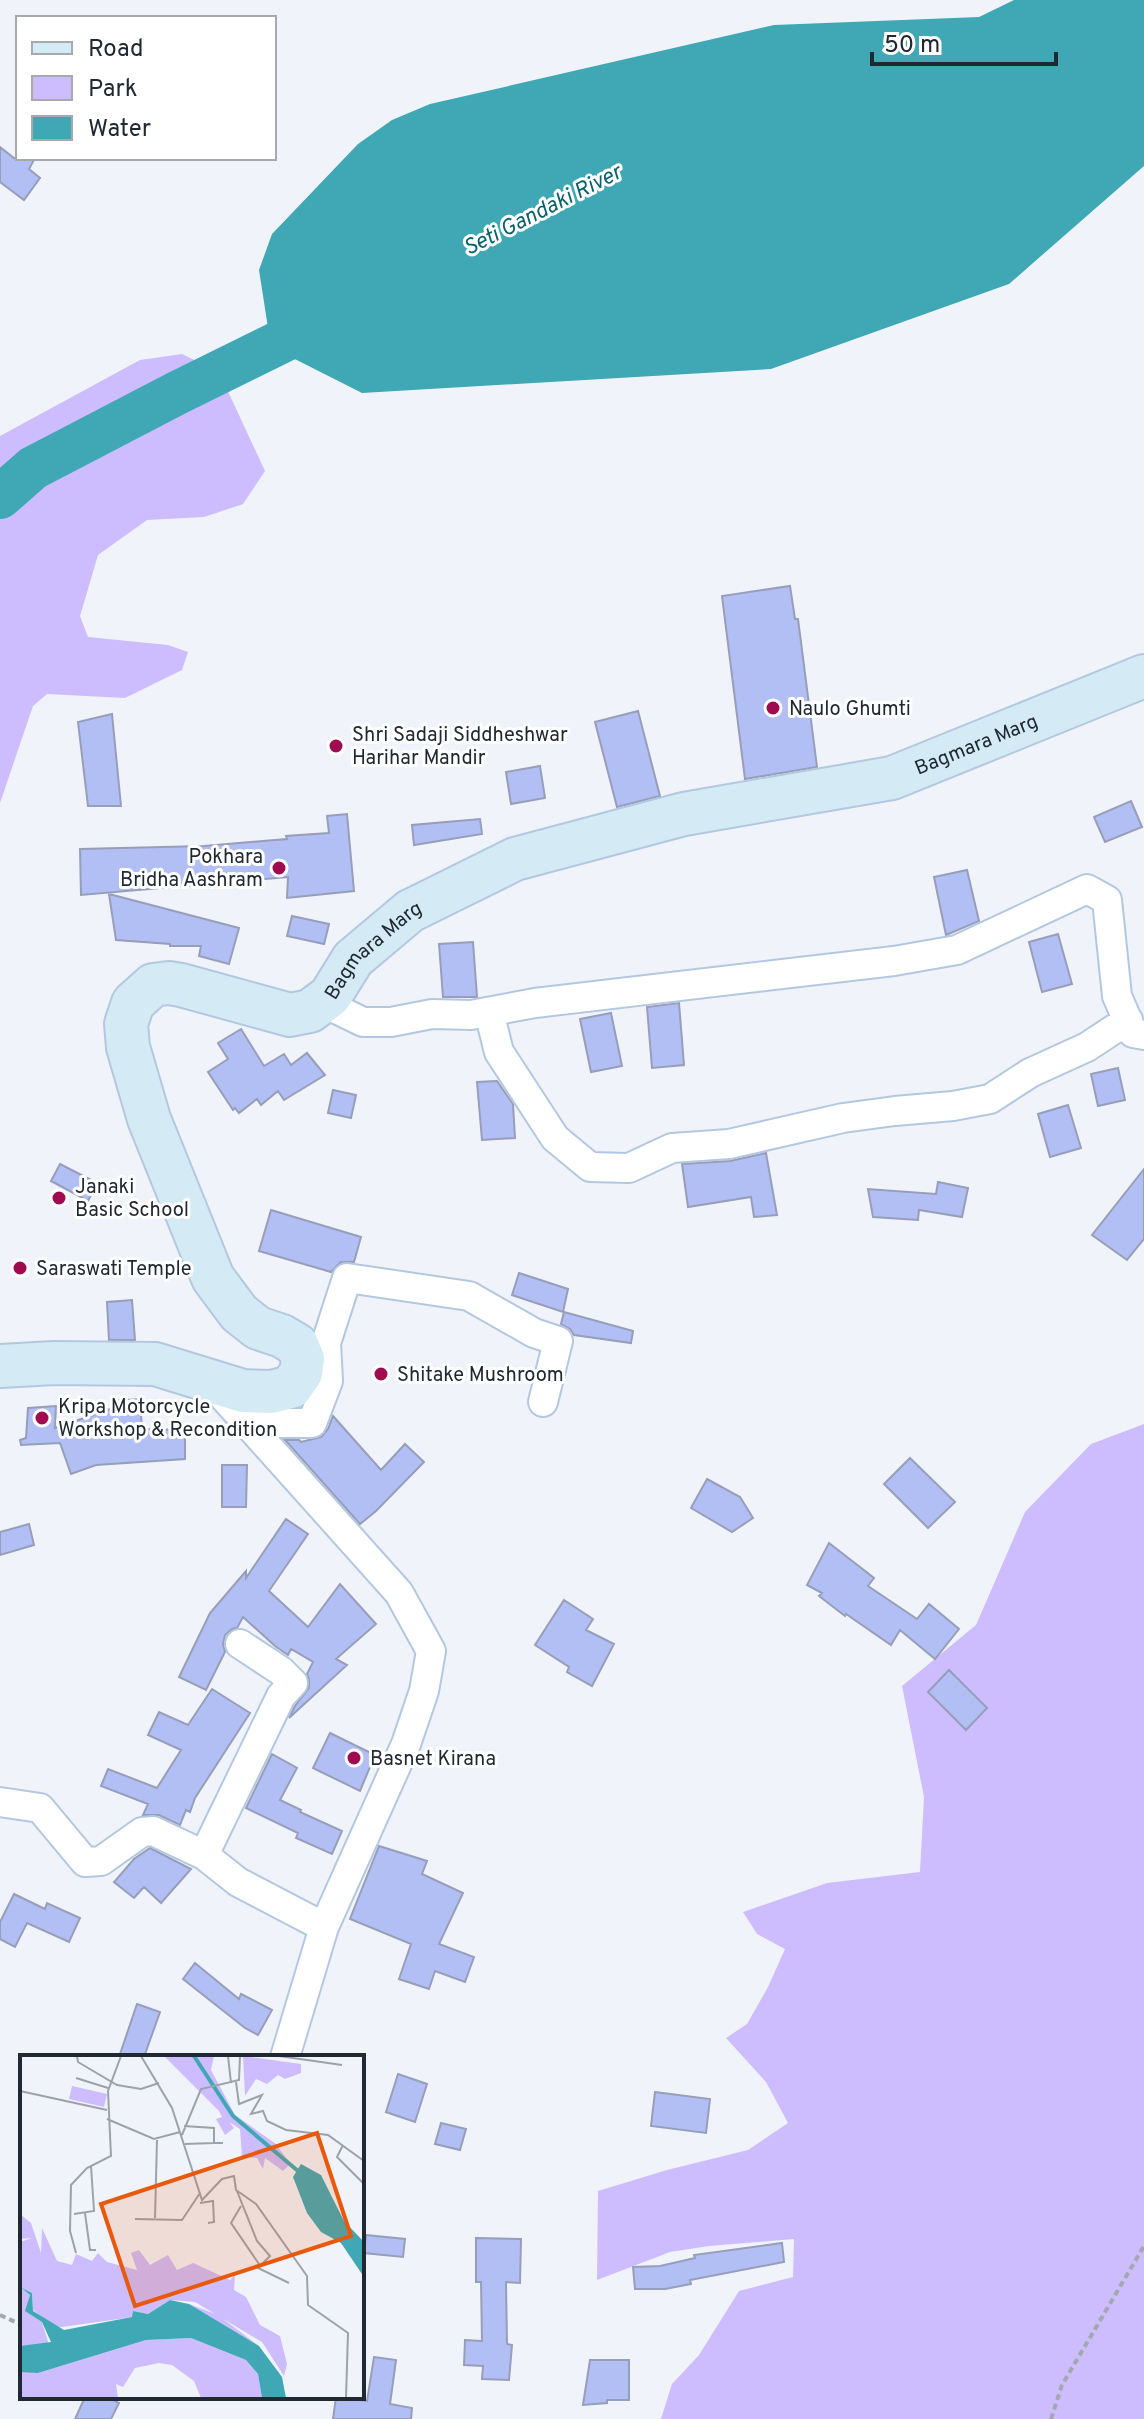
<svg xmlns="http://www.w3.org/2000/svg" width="1144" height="2419" viewBox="0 0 1144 2419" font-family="Overpass,sans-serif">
	<rect width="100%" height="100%" fill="#f0f4fa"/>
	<path fill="#cdbcfe" d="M182 354 219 372 265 471 243 504 204 517 147 520 98 555 80 616 88 637 168 645 188 652 182 670 125 698 47 694 33 706 0 803V436L140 360Z
		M1144 1424V2419H661L672 2384 699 2355 739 2291 793 2277 794 2239 709 2246 670 2252 597 2280 598 2191 667 2170 748 2150 788 2123 766 2082 726 2038 747 2024 768 1987 785 1949 757 1934 743 1912 827 1883 920 1872 924 1797 902 1686 976 1625 1025 1512 1091 1444Z"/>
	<path fill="#40a8b5" d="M1014 0H1144V166L1009 284 771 369 362 393 271 347 259 270 272 234 358 144 392 120 430 104 774 25 979 17Z"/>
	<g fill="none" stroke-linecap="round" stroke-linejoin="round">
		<path stroke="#40a8b5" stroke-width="44" d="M0 497 33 468 177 393 323 321"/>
	</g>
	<path fill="#b2bff4" stroke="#979eb9" stroke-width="2" d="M0 147 14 158H35L29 169 40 178 24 200 0 182Z
		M790 586 795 619H798L817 767 745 779 722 596Z
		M638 711 660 796 617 807 595 722Z
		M112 714 121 806H88L78 722Z
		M540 766 545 798 511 804 506 772Z
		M1131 801 1142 827 1105 842 1094 817Z
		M347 814 354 891 287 898 288 877 81 895 80 849 204 846 287 839 286 836 329 833 327 816Z
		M480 819 482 834 414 845 412 825Z
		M967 870 979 921 946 935 934 877Z
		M109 894 239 928 229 964 199 956 201 946H170V944L116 940Z
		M292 916 329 924 324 944 287 936Z
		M1058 934 1072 984 1042 992 1029 942Z
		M473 942 477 997H443L439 944Z
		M679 1003 684 1065 652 1068 647 1007Z
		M611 1013 622 1066 591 1072 580 1019Z
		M241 1029 264 1066 284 1054 291 1065 307 1053 325 1075 284 1100 278 1091 261 1105 257 1099 239 1113 235 1108 233 1110 208 1072 228 1059 218 1043Z
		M1118 1068 1125 1100 1098 1106 1091 1074Z
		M497 1081 513 1104 515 1138 482 1140 477 1082Z
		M333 1090 356 1095 351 1118 328 1113Z
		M1068 1105 1081 1148 1050 1157 1038 1114Z
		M766 1153 777 1215 754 1217 751 1197 688 1207 682 1164 730 1161Z
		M60 1164 97 1183 88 1201 51 1181Z
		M1144 1169V1239L1127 1260 1092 1235Z
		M938 1182 968 1188 962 1217 919 1210 918 1220 873 1217 868 1189 936 1194Z
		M271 1210 361 1237 354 1262H341L331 1272 259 1251Z
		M519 1273 568 1289 563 1312 512 1295Z
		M132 1300 135 1340H109L107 1302Z
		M564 1312 633 1331 631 1343 574 1335 570 1329 561 1324Z
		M140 1399 142 1429 185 1430V1459L96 1465 71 1474 60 1443 21 1445 20 1440 26 1438 28 1408 56 1406 55 1428 113 1408 112 1401Z
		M333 1416 381 1470 405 1444 424 1462 376 1511 360 1524 285 1440H299L301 1442 321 1437 328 1429Z
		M910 1458 955 1502 928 1528 884 1484Z
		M222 1465H247L246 1507H222Z
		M707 1479 740 1497 753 1518 732 1532 691 1508Z
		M286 1519 308 1534 269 1591 308 1627 340 1584 376 1624 336 1659 347 1665 289 1718 295 1706 309 1688V1679L307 1674 313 1662 291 1649 288 1655 275 1646 243 1617 237 1628 232 1629 225 1635 223 1644 225 1652 206 1690 179 1677 210 1613 246 1571V1578Z
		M29 1524 34 1545 0 1555V1532Z
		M829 1543 874 1578 868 1586 917 1619 929 1604 959 1629 935 1659 900 1630 891 1645 846 1614 845 1616 819 1596 822 1593 807 1585Z
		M564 1600 593 1619 586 1630 614 1644 592 1686 567 1672 569 1667 535 1645Z
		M949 1670 987 1708 966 1730 928 1692Z
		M212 1689 250 1713 195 1798 190 1812 186 1810 180 1825 159 1815H143L148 1804 101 1786 108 1769 157 1788 181 1750 148 1735 159 1712 188 1725Z
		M330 1733 375 1755 360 1791 313 1768Z
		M272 1754 297 1768 280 1800 301 1810 300 1812 342 1831 332 1854 296 1838 298 1833 246 1808Z
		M379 1846 427 1861 422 1874 463 1893 439 1944 474 1957 465 1982 435 1971 429 1989 399 1979 411 1944 350 1919Z
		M150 1848 191 1869 161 1903 144 1887 134 1898 114 1882 134 1859Z
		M14 1894 45 1909 47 1903 80 1918 69 1942 27 1923 15 1947 0 1939V1922Z
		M195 1963 239 1999 241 1994 272 2010 258 2035 245 2028 183 1979Z
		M137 2004 160 2012 144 2057H119Z
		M398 2074 427 2084 415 2122 386 2112Z
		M655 2092 710 2099 706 2133 651 2126Z
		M441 2123 466 2129 460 2150 435 2144Z
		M366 2235 405 2239 403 2257 364 2253Z
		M476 2238 521 2239 520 2283 506 2282 507 2344 512 2345 509 2380 482 2379 483 2366 464 2365 465 2340 482 2341 481 2282H476Z
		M782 2243 784 2262 690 2280 691 2284 665 2289H635L633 2267 660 2266 695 2258 694 2255Z
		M374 2357 396 2360 390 2404 412 2408 411 2419H333L336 2397 367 2401Z
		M590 2360H629V2400H607V2403L583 2405Z
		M85 2397H107L119 2403 111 2419H75Z"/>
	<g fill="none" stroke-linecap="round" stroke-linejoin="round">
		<defs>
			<path id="minor" d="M322 1002 363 1022H391L432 1014 471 1015 535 1003 894 961 957 950 1087 889 1107 900 1117 996 1133 1033 1144 1035
				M489 1012 499 1052 555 1138 590 1167 629 1168 672 1148 729 1144 843 1118 895 1111 953 1106 990 1099 1030 1073 1087 1047 1128 1020
				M212 1384 399 1593 431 1651 424 1691 406 1744 324 1927 285 2057
				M238 1399 277 1423H312L328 1381 326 1343 347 1278 469 1296 534 1333 558 1341 543 1402
				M0 1802 40 1808 85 1862 101 1861 142 1832 153 1831 204 1855 238 1882 324 1927
				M204 1855 281 1696 293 1683 281 1671 240 1644"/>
			<g id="secondary">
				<path id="s1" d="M0 1366 54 1363 155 1364 243 1391 271 1392 291 1387 301 1373 303 1359 297 1345 282 1336 258 1328 239 1313 213 1278 149 1119 128 1047 126 1024 133 1003 153 985 169 983 181 985 290 1015 310 1011 330 996 353 959 410 911 515 859 684 814 892 778 1144 676"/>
			</g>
		</defs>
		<use href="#minor" stroke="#b3c8e0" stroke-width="32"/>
		<use href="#secondary" stroke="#b3c8e0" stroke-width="46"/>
		<path stroke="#a2a8af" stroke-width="4" stroke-dasharray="6 4" stroke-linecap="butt" d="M0 2315 22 2325
			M1051 2419 1062 2385 1144 2246"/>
		<use href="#minor" stroke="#fff" stroke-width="28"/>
		<use href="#secondary" stroke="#d4ebf5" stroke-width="42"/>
	</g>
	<g fill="#a00a4f" stroke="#fff" stroke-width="3">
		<circle cx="773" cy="708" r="8"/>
		<circle cx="336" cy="746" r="8"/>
		<circle cx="279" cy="868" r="8"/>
		<circle cx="59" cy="1198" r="8"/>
		<circle cx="20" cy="1268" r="8"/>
		<circle cx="381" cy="1374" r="8"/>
		<circle cx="42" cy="1418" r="8"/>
		<circle cx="354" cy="1758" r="8"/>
	</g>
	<g text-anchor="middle" stroke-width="6" stroke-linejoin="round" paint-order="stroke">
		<g font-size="20" fill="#202831" stroke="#fff" text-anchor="start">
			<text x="789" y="715">Naulo Ghumti</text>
			<text x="352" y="741">Shri Sadaji Siddheshwar<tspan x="352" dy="23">Harihar Mandir</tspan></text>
			<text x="263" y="863" text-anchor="end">Pokhara<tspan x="263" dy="23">Bridha Aashram</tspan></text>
			<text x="75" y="1193">Janaki<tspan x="75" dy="23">Basic School</tspan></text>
			<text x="36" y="1275">Saraswati Temple</text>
			<text x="397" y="1381">Shitake Mushroom</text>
			<text x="58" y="1413">Kripa Motorcycle<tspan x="58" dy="23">Workshop &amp; Recondition</tspan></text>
			<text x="370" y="1765">Basnet Kirana</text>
		</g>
		<g font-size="20" fill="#202831" stroke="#fff">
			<text dy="7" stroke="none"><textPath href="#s1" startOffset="1670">Bagmara Marg</textPath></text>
			<text dy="7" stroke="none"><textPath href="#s1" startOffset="1022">Bagmara Marg</textPath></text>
		</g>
		<g font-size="22" font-style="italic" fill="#08616b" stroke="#fff">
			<text transform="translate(542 209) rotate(-27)" y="8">Seti Gandaki River</text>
		</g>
	</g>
	<g transform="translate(20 2055)">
		<rect width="344" height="344" fill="#f0f4fa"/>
		<path d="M144 1H194L191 15 215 60 256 89 270 109 263 116 245 103 243 114 237 103 222 102 220 74 209 67 214 73 205 80 196 64 202 62 199 56ZM223 1 281 9V18L265 24 258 20 247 29 236 24 225 41ZM52 31 87 39 84 52 49 44ZM0 159 11 168 21 198 22 173 37 206 52 210 56 199 72 206 78 198 87 207 117 215 111 198 119 195 130 210 148 200 157 215 173 208 210 225 215 220 214 235 226 242 240 270 260 281 267 309 264 321 242 287 175 247 150 245 128 259 113 256V262L35 273 13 255 12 238 0 232V187L12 183 0 184ZM2 234 10 240 6 256 22 267 29 290 0 291ZM169 249 198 260 239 291 187 263ZM171 283 226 305 238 319 242 343H181L174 326 152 310 139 308 115 313 103 332 96 329 98 343H0V317L8 313 18 318 126 285Z" fill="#cdbcfe"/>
		<path d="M281 109 301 120 324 166 344 187V222L321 188 301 177 287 158 273 122ZM0 232 12 238 13 256 44 275 112 262 113 256 128 259 150 245 169 249 239 291 262 322 266 343H242L238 319 226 305 171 283 126 285 18 318 0 317V291L31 287 22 267 5 256 10 240Z" fill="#40a8b5"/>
		<path fill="none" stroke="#40a8b5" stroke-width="4" d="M174 1 213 61 278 116"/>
		<path fill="none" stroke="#9da2aa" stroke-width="2" d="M57 1 58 7 97 30 121 34 139 28M121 1 152 53 182 145 202 124 214 121 216 135 236 149 287 221 288 250 328 278 326 343M208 1 211 28M259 1 322 10M56 23 88 33M216 27 219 49 242 40 231 59 243 56 247 66 266 75 308 80 344 106M0 36 87 55M87 64 134 84 160 77M164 71 194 73V88H203M162 80 181 34 219 25 220 1M165 89 194 88M323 90 317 102 344 129M217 136 237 186 250 201 238 213 269 228M180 148 193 146 194 167 188 168M221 151 211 168 239 209M65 158 70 195H76M54 159 74 156 71 111M135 163 137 85M115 164 162 165 180 138M56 198 50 176 51 130 67 113 91 101 88 36 101 1"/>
		<path fill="#e8590c" fill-opacity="0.15" stroke="#e8590c" stroke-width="4" d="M297 78 331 181 115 251 81 149Z"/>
		<rect width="344" height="344" fill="none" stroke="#202831" stroke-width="4"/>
	</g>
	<rect x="16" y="16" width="260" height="144" fill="#ffffff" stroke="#a6a9ad" stroke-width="2"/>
	<rect x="32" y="42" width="40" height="12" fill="#d4ebf5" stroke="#a6a9ad" stroke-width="2"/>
	<text x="88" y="56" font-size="24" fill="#202831">Road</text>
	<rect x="32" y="76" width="40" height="24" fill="#cdbcfe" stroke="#a6a9ad" stroke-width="2"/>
	<text x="88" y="96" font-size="24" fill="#202831">Park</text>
	<rect x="32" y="116" width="40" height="24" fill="#40a8b5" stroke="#a6a9ad" stroke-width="2"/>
	<text x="88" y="136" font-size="24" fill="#202831">Water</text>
	<path d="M872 52v12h184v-12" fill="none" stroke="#202831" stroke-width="4"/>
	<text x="884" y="52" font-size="24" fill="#202831" stroke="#ffffff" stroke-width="6" paint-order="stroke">50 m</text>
</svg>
